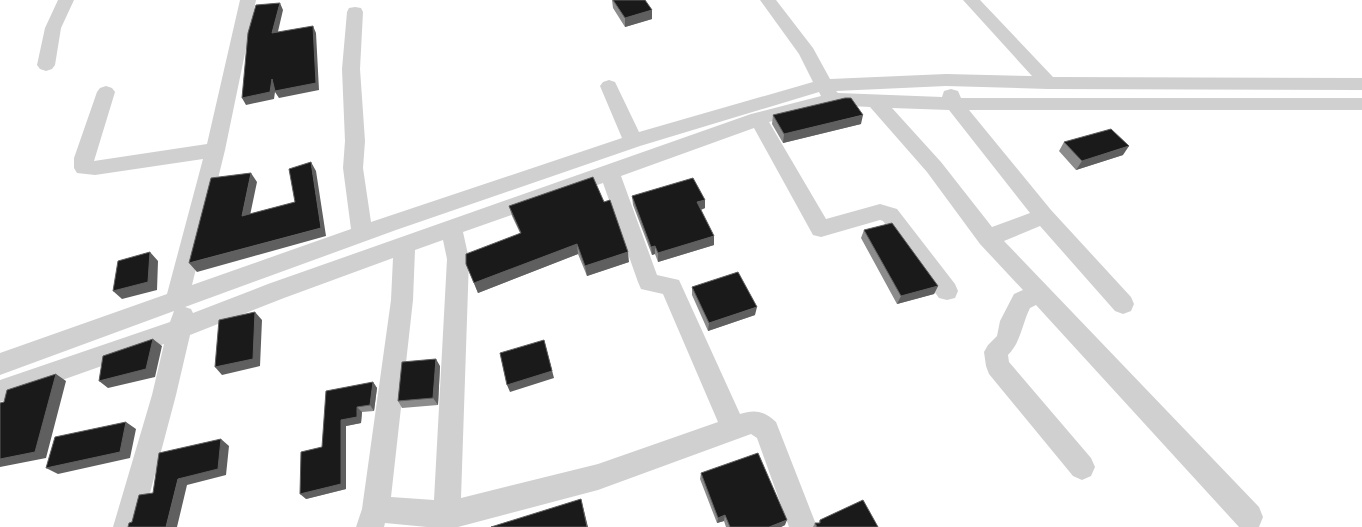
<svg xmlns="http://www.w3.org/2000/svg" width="1362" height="527" viewBox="0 0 1362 527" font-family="Mulish,sans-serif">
	<rect width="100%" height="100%" fill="#fff"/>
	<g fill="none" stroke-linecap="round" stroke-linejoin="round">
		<path fill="#d0d0d0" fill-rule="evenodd" d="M58 0H74L61 28 55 65 52 69 46 71 40 69 37 65 45 28Z
			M240 0H256L225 150 192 285 351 229 343 168 345 141 342 69 347 12 349 8 355 7 361 8 363 12 360 69 365 141 363 168 371 222 622 138 600 86 603 82 609 80 615 82 639 132 813 82 799 54 760 0H776L813 48 830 79 946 74 1032 76 963 0H980L1053 77 1362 78V90L1048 89 946 86 836 91 838 93 942 97 944 91 951 89 958 91 961 98H1362V110H969L1051 210 1131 297 1134 304 1131 311 1123 314 1115 311 1040 226 1004 241 1259 507 1263 517 1259 527H1239L1036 305 1030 308C1022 324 1021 342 1008 355L1009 362 1091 458 1095 467 1091 476 1082 480 1073 476 989 374 986 366 984 352 988 345 997 336 1000 321 1014 294 1023 290 980 244 927 172 870 107 831 105 769 122 826 219 880 204 897 209 955 284 958 291 955 298 947 300 939 298 883 221 880 220 821 237 813 235 754 128 621 176 657 275 679 280 740 414C755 409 764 411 776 422L817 527H789L757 438 751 434 598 490 458 527H427L385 523 384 527H356L362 509 391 300 393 258 284 298 190 335 176 395 141 527H113L152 395 164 344 0 402V380L170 322 174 311 0 375V353L167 294 203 159 95 175 77 173 74 168V158L97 92 100 88 106 86 112 88 115 92 94 161 207 144ZM819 92 821 96 751 114 268 284 193 313 191 309 185 307 396 230 640 146ZM892 108 949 110 1030 213 992 227 941 162ZM603 183 638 282 641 289 663 294 718 422 598 464 461 498 469 259 463 232ZM443 240 447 259 434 500 391 497 413 300 415 250Z"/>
	</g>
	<path fill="#8c8c8c" d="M612 0H645L652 19 625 27 613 8Z
		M773 115 861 124 783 143 772 124Z
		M1064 142 1123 155 1076 170 1059 151Z
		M632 196 705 200V208L701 210 714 245 658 262 655 254 652 255 633 205Z
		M509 206 629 262 587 276 578 254 478 293 466 264 520 233 512 216Z
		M864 230 938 286 934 294 897 304 861 238Z
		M692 287 755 315 708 331 692 295Z
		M440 366 438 405 402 408 398 401Z
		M373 382 377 388 374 411 362 412 361 423 346 426V489L306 499 322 447Z
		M701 473 785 525 781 527H726L724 521 717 523 700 479Z
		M820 520 878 527H813L815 523H819Z"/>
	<path fill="#5f5f5f" d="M280 3 283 10 276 40 272 33Z
		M652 10V19L625 27V18Z
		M313 26 316 33 319 90 279 98 275 92 274 99 246 105 242 98 272 79Z
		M863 115 861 124 783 143 784 134Z
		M1129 146 1123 155 1076 170 1082 161Z
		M311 162 316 171 326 236 197 272 189 263 321 228Z
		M251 173 257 182 248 225 242 216Z
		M705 200V208L697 211V202Z
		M714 236V245L658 262V253Z
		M577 244 578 254 478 293 474 283Z
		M655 246V254L652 255 651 247Z
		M150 252 158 261 157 290 122 299 113 291Z
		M628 252 629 262 587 276 585 266Z
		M938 286 934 294 897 304 901 296Z
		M757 307 755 315 708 331 709 323Z
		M255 312 262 320 260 366 222 375 215 367Z
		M153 339 162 346 155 377 108 388 99 381Z
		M544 340 554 378 510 392 507 385Z
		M436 359 440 366 438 405 433 398Z
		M56 374 66 381 46 458 0 467V459Z
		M373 382 377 388 374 411 370 405Z
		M357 407 362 412 361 423 346 426V489L306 499 300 494 341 420Z
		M126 422 136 429 130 458 58 474 46 468Z
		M221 439 229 446 226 475 187 485 177 527H166L178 479Z
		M581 499 588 527H587Z
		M725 515 724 521 717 523 718 518Z
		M787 520 785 525 781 527H769Z"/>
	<path fill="#1a1a1a" stroke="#5f5f5f" d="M613 0H645L652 10 625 18Z
		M280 3 272 33 313 26 316 83 275 91 272 79 270 92 242 98 248 33 256 5Z
		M845 98H851L863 115 784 134 773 115Z
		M1111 129 1129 146 1082 161 1064 142Z
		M311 162 321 228 189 263 211 178 251 173 242 216 295 202 289 169Z
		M593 177 604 202 610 200 628 252 585 266 577 244 474 283 466 264V254L521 233 509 206Z
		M693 178 705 200 697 202 714 236 658 253 655 246 651 247 632 196Z
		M892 223 938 286 901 296 864 230Z
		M150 252 148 282 113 291 118 261Z
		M738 272 757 307 709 323 692 287Z
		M255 312 253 359 215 367 219 320Z
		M153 339 146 369 99 381 103 356Z
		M544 340 552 371 507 385 500 353Z
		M436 359 433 398 398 401 402 362Z
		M56 374 35 452 0 459V403L4 402 7 390Z
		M373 382 370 405 357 407V417L341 420V484L300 494 301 452 322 447 326 391Z
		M126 422 120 452 46 468 55 437Z
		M221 439 218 469 178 479 166 527H128L129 523 132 522 139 495 153 493 159 453Z
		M758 453 787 520 769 527H730L725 515 718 518 701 473Z
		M581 499 587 527H491Z
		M863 500 878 527H817L815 523H820V520Z"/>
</svg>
